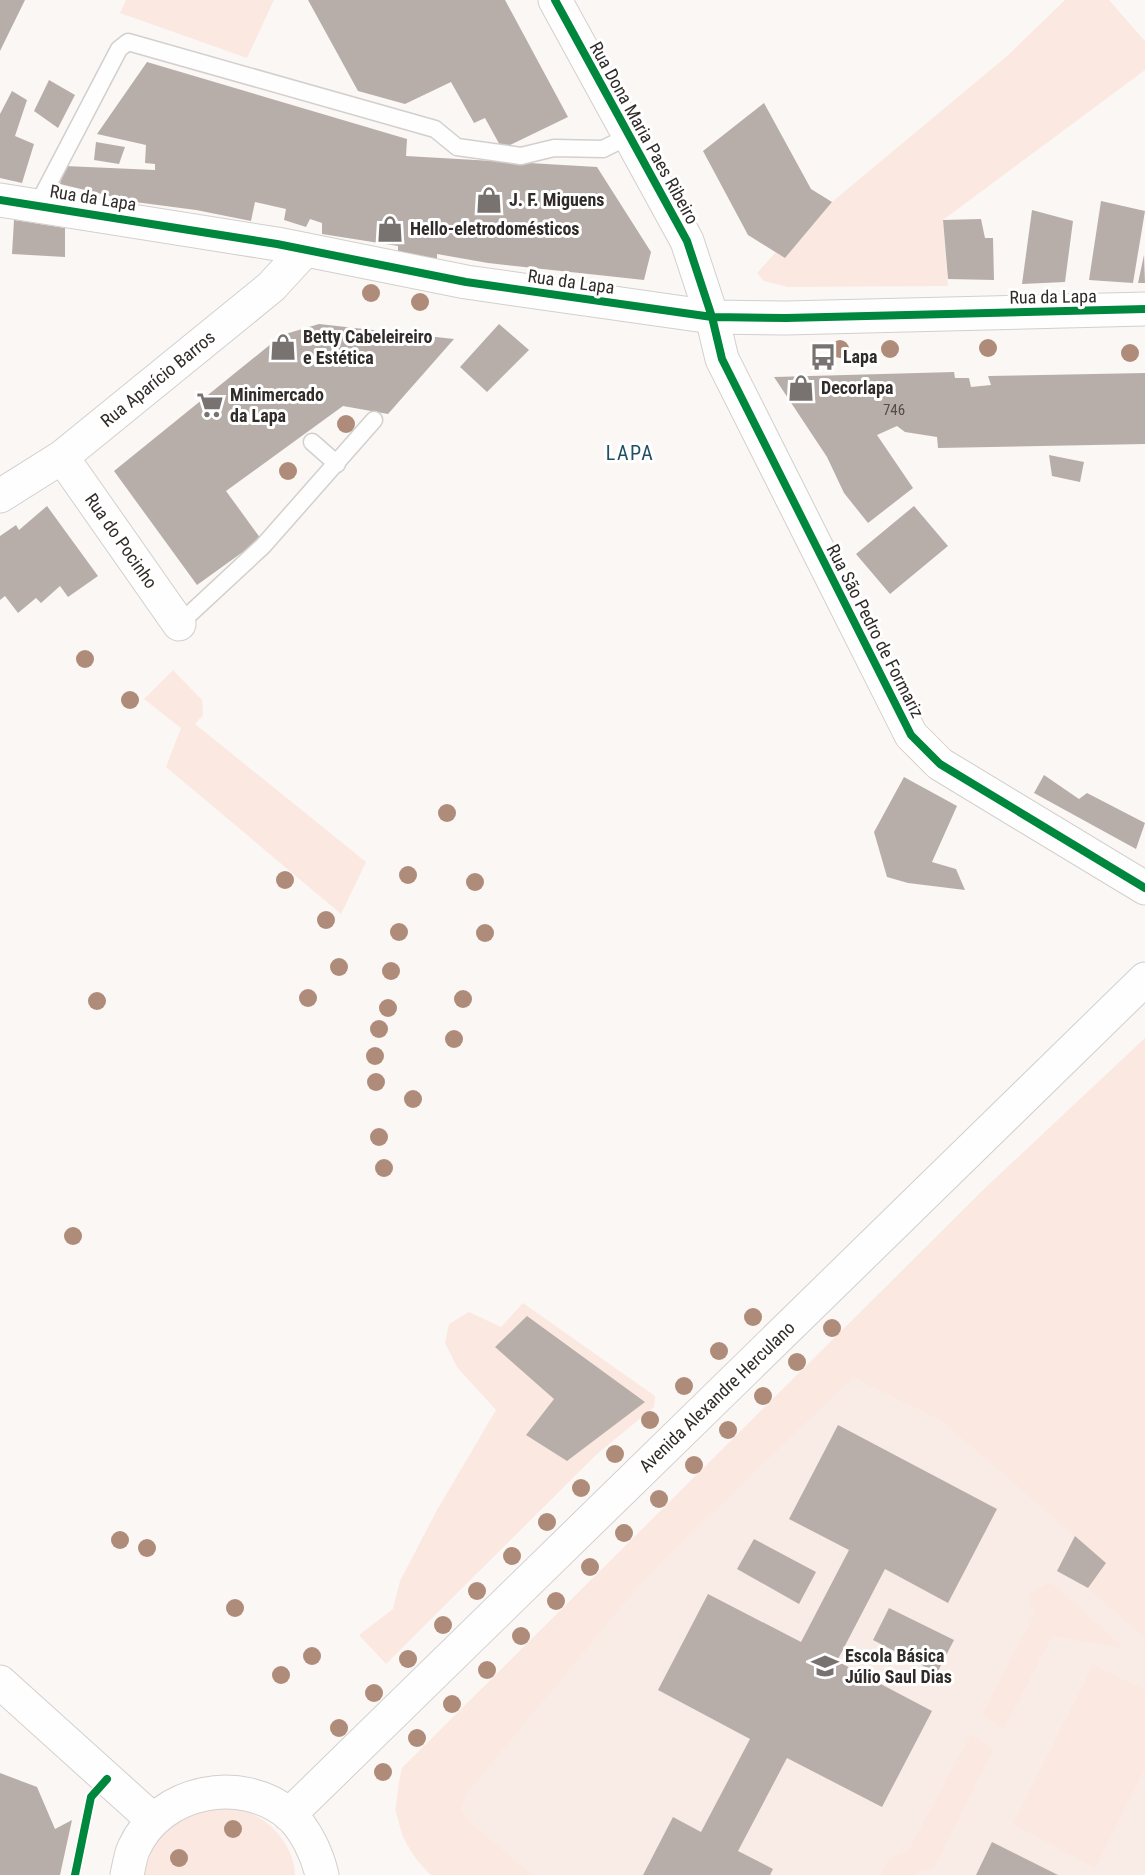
<svg xmlns="http://www.w3.org/2000/svg" width="1145" height="1875" viewBox="0 0 1145 1875" font-family="'Roboto Condensed',sans-serif">
	<rect width="100%" height="100%" fill="#fbf7f5"/>
	<path fill="#f9ebe5" d="M880 1293 1145 1565V1875H431L417 1860 404 1838 395 1810 402 1768Z"/>
	<path fill="#fbe9e1" d="M126 0H274L247 58 120 13Z
		M1065 0H1109L1145 41V70L943 220 948 286 788 287 764 281 757 273 776 252 785 258 832 202 1006 57Z
		M173 670 202 700 203 715 195 724 366 862 341 914 166 767 181 728 144 699Z
		M1145 1038V1638L1088 1588 1105 1562 942 1421 853 1377 647 1576 469 1790 461 1809 472 1824 532 1875H431C397 1841 391 1814 402 1768L984 1189Z
		M523 1303 655 1396 654 1407 596 1455 386 1664 359 1635 393 1609 400 1581 437 1510 496 1410 457 1367 445 1343 449 1324 469 1312 501 1327Z
		M1050 1582 1124 1648 1052 1636 1004 1729 982 1714 1035 1614 1028 1595Z
		M1093 1665 1145 1690V1768L1095 1868 1013 1824Z
		M971 1734 993 1750 934 1867 918 1872 916 1875H881L890 1858 909 1850Z
		M207 1807C215 1807 223 1806 231 1807 263 1812 294 1841 295 1875H144C153 1836 170 1820 207 1807Z"/>
	<path fill="#b8aea9" d="M0 0H25L0 51Z
		M308 0H505L568 117 502 149 485 118 474 123 451 82 405 104 358 91Z
		M147 62 407 139 406 156 597 167 651 252 644 280 488 263 437 254V264L398 258V246L322 234V223L310 219 306 227 284 220 286 209 255 202 251 221 196 210 135 202 60 184 65 166 155 170V164L145 163 146 145 97 134Z
		M49 80 75 95 58 128 34 111Z
		M12 91 27 100 15 136 34 144 22 183 0 178V114Z
		M764 103 811 189 832 202 785 258 748 235 703 151Z
		M96 142 125 147 119 164 94 160Z
		M1101 201 1145 211 1133 283 1089 280Z
		M1032 210 1073 221 1065 282 1022 284Z
		M981 219 985 238H993L994 280 948 279 943 220Z
		M14 220 65 228V257L12 254Z
		M1144 255 1145 283H1138Z
		M319 324 454 339 388 414 343 406 226 491 261 539 197 585 114 471 282 335Z
		M499 324 529 350 487 392 460 367Z
		M954 372 955 378H969L971 387 991 385 988 376 1145 373V444L938 448 937 437 905 432 897 426 877 435 913 488 868 523 844 493 827 457 774 377Z
		M1049 455 1084 462 1080 482 1052 476Z
		M47 506 98 576 68 597 60 586 41 603 36 598 18 613 5 596 0 600V536L16 525 19 530Z
		M914 506 948 546 890 594 856 554Z
		M1044 775 1079 799 1087 793 1145 823 1136 849 1034 793Z
		M904 777 957 806 932 862 956 869 965 890 908 883 887 877 874 832Z
		M527 1316 645 1402 567 1461 526 1435 554 1399 495 1347Z
		M838 1425 997 1509 948 1603 885 1569 837 1661 932 1711 882 1807 787 1758 738 1851 773 1869 770 1875H643L673 1817 701 1832 750 1739 658 1690 708 1594 801 1642 849 1550 789 1519Z
		M1075 1536 1106 1563 1088 1588 1057 1571Z
		M754 1539 816 1572 799 1604 737 1569Z
		M889 1608 954 1640 937 1673 873 1640Z
		M0 1773 37 1787 55 1829 72 1820 60 1875H0Z
		M992 1842 1058 1875H976Z"/>
	<g fill="none" stroke-linecap="round" stroke-linejoin="round">
		<defs>
			<path id="service" d="M38 204 119 49 128 42 435 129 457 147 521 156 554 148 603 149 629 136
				M312 442 337 464
				M179 624 263 546 374 420"/>
			<path id="minor" d="M555 0 687 241 712 317 722 359 911 735 940 764 1145 888
				M62 457 179 624
				M0 496 62 457 271 287 305 250
				M0 1682 153 1820"/>
			<path id="tertiary" d="M0 200 277 244 466 282 712 317 786 318 1145 309"/>
			<path id="secondary" d="M289 1815 1145 979
				M127 1875C129 1867 130 1856 134 1848 160 1790 242 1774 290 1815 306 1830 317 1854 322 1875"/>
		</defs>
		<use href="#service" stroke="#d3cfcd" stroke-width="19"/>
		<use href="#minor" stroke="#d3cfcd" stroke-width="35"/>
		<use href="#tertiary" stroke="#d3cfcd" stroke-width="35"/>
		<use href="#secondary" stroke="#d3cfcd" stroke-width="35"/>
		<use href="#service" stroke="#fefefe" stroke-width="16"/>
		<use href="#minor" stroke="#fefefe" stroke-width="33"/>
		<use href="#tertiary" stroke="#fefefe" stroke-width="33"/>
		<use href="#secondary" stroke="#fefefe" stroke-width="33"/>
		<defs>
			<path id="cycleway" d="M555 0 687 241 712 317 722 359 911 735 940 764 1145 888
				M0 200 277 244 466 282 712 317 786 318 1145 309
				M75 1875 91 1797 107 1779"/>
		</defs>
		<use href="#cycleway" stroke="#fff" stroke-width="11"/>
		<use href="#cycleway" stroke="#00873e" stroke-width="8"/>
	</g>
	<g fill="#af8c79">
		<circle cx="371" cy="293" r="9"/>
		<circle cx="420" cy="302" r="9"/>
		<circle cx="988" cy="348" r="9"/>
		<circle cx="840" cy="349" r="9"/>
		<circle cx="890" cy="349" r="9"/>
		<circle cx="1130" cy="353" r="9"/>
		<circle cx="346" cy="424" r="9"/>
		<circle cx="288" cy="471" r="9"/>
		<circle cx="85" cy="659" r="9"/>
		<circle cx="130" cy="700" r="9"/>
		<circle cx="447" cy="813" r="9"/>
		<circle cx="408" cy="875" r="9"/>
		<circle cx="285" cy="880" r="9"/>
		<circle cx="475" cy="882" r="9"/>
		<circle cx="326" cy="920" r="9"/>
		<circle cx="399" cy="932" r="9"/>
		<circle cx="485" cy="933" r="9"/>
		<circle cx="339" cy="967" r="9"/>
		<circle cx="391" cy="971" r="9"/>
		<circle cx="308" cy="998" r="9"/>
		<circle cx="463" cy="999" r="9"/>
		<circle cx="97" cy="1001" r="9"/>
		<circle cx="388" cy="1008" r="9"/>
		<circle cx="379" cy="1029" r="9"/>
		<circle cx="454" cy="1039" r="9"/>
		<circle cx="375" cy="1056" r="9"/>
		<circle cx="376" cy="1082" r="9"/>
		<circle cx="413" cy="1099" r="9"/>
		<circle cx="379" cy="1137" r="9"/>
		<circle cx="384" cy="1168" r="9"/>
		<circle cx="73" cy="1236" r="9"/>
		<circle cx="753" cy="1317" r="9"/>
		<circle cx="832" cy="1328" r="9"/>
		<circle cx="719" cy="1351" r="9"/>
		<circle cx="797" cy="1362" r="9"/>
		<circle cx="684" cy="1386" r="9"/>
		<circle cx="763" cy="1396" r="9"/>
		<circle cx="650" cy="1420" r="9"/>
		<circle cx="728" cy="1430" r="9"/>
		<circle cx="615" cy="1454" r="9"/>
		<circle cx="694" cy="1465" r="9"/>
		<circle cx="581" cy="1488" r="9"/>
		<circle cx="659" cy="1499" r="9"/>
		<circle cx="547" cy="1522" r="9"/>
		<circle cx="624" cy="1533" r="9"/>
		<circle cx="120" cy="1540" r="9"/>
		<circle cx="147" cy="1548" r="9"/>
		<circle cx="512" cy="1556" r="9"/>
		<circle cx="590" cy="1567" r="9"/>
		<circle cx="477" cy="1591" r="9"/>
		<circle cx="556" cy="1601" r="9"/>
		<circle cx="235" cy="1608" r="9"/>
		<circle cx="443" cy="1625" r="9"/>
		<circle cx="521" cy="1636" r="9"/>
		<circle cx="312" cy="1656" r="9"/>
		<circle cx="408" cy="1659" r="9"/>
		<circle cx="487" cy="1670" r="9"/>
		<circle cx="281" cy="1675" r="9"/>
		<circle cx="374" cy="1693" r="9"/>
		<circle cx="452" cy="1704" r="9"/>
		<circle cx="339" cy="1728" r="9"/>
		<circle cx="417" cy="1738" r="9"/>
		<circle cx="383" cy="1772" r="9"/>
		<circle cx="233" cy="1829" r="9"/>
		<circle cx="179" cy="1858" r="9"/>
	</g>
	<defs>
		<symbol id="shop-bare" viewBox="-9 -9 18 18"><path d="M-5-2.5h2.3a2.7 3.5 0 0 1 5.4 0H5L5.5 6h-11ZM-1.5-2.5h3a1.5 2.3 0 0 0-3 0Z" fill="#787371" stroke="#fff" stroke-width="2.5" paint-order="stroke"/></symbol>
		<symbol id="bus-bare" viewBox="-9 -9 18 18"><path d="M-5-6H5V4H4V6H2V4H-2V6H-4V4H-5ZM-3.5-4V0h7V-4ZM-3.5 1.2v1.5H-2V1.2ZM2 1.2v1.5H3.5V1.2Z" fill="#787371" stroke="#fff" stroke-width="2.5" paint-order="stroke"/></symbol>
		<symbol id="supermarket-bare" viewBox="-9 -9 18 18"><path d="M-6-5.5h2.5l.6 2H6L4.5 2H-2.5L-4.4-4H-6ZM-1.5 3.2a1.3 1.3 0 1 0 .1 0ZM3 3.2a1.3 1.3 0 1 0 .1 0Z" fill="#787371" stroke="#fff" stroke-width="2.5" paint-order="stroke"/></symbol>
		<symbol id="school-bare" viewBox="-9 -9 18 18"><path d="M0-5L7-2L0 1L-7-2ZM-4 1L0 2.5L4 1V4Q0 6-4 4Z" fill="#787371" stroke="#fff" stroke-width="2.5" paint-order="stroke"/></symbol>
	</defs>
	<g fill-rule="evenodd">
		<use href="#shop-bare" x="470" y="181" width="38" height="38"/>
		<use href="#shop-bare" x="371" y="210" width="38" height="38"/>
		<use href="#shop-bare" x="264" y="328" width="38" height="38"/>
		<use href="#bus-bare" x="804" y="338" width="38" height="38"/>
		<use href="#shop-bare" x="782" y="369" width="38" height="38"/>
		<use href="#supermarket-bare" x="191" y="386" width="38" height="38"/>
		<use href="#school-bare" x="806" y="1647" width="38" height="38"/>
	</g>
	<g text-anchor="middle" stroke-width="6" stroke-linejoin="round" paint-order="stroke">
		<g font-size="15" fill="#534c4a">
			<text x="894" y="415">746</text>
		</g>
		<g font-size="18" fill="#312c2a" stroke="#fff">
			<text transform="translate(644 133) rotate(61)" y="6">Rua Dona Maria Paes Ribeiro</text>
			<text transform="translate(93 198) rotate(9)" y="6">Rua da Lapa</text>
			<text transform="translate(571 282) rotate(8)" y="6">Rua da Lapa</text>
			<text transform="translate(1053 297) rotate(-1)" y="6">Rua da Lapa</text>
			<text transform="translate(158 379) rotate(-39)" y="6">Rua Aparício Barros</text>
			<text transform="translate(121 541) rotate(55)" y="6">Rua do Pocinho</text>
			<text transform="translate(875 631) rotate(63)" y="6">Rua São Pedro de Formariz</text>
			<text transform="translate(717 1397) rotate(-44)" y="6">Avenida Alexandre Herculano</text>
		</g>
		<g font-size="18" font-weight="bold" fill="#312c2a" stroke="#fff" text-anchor="start">
			<text x="509" y="206">J. F. Miguens</text>
			<text x="410" y="235">Hello-eletrodomésticos</text>
			<text x="303" y="343">Betty Cabeleireiro<tspan x="303" dy="21">e Estética</tspan></text>
			<text x="843" y="363">Lapa</text>
			<text x="821" y="394">Decorlapa</text>
			<text x="230" y="401">Minimercado<tspan x="230" dy="21">da Lapa</tspan></text>
			<text x="845" y="1662">Escola Básica<tspan x="845" dy="21">Júlio Saul Dias</tspan></text>
		</g>
		<g font-size="20" letter-spacing="1.5" fill="#205062" stroke="#fff">
			<text x="630" y="460">LAPA</text>
		</g>
	</g>
</svg>
